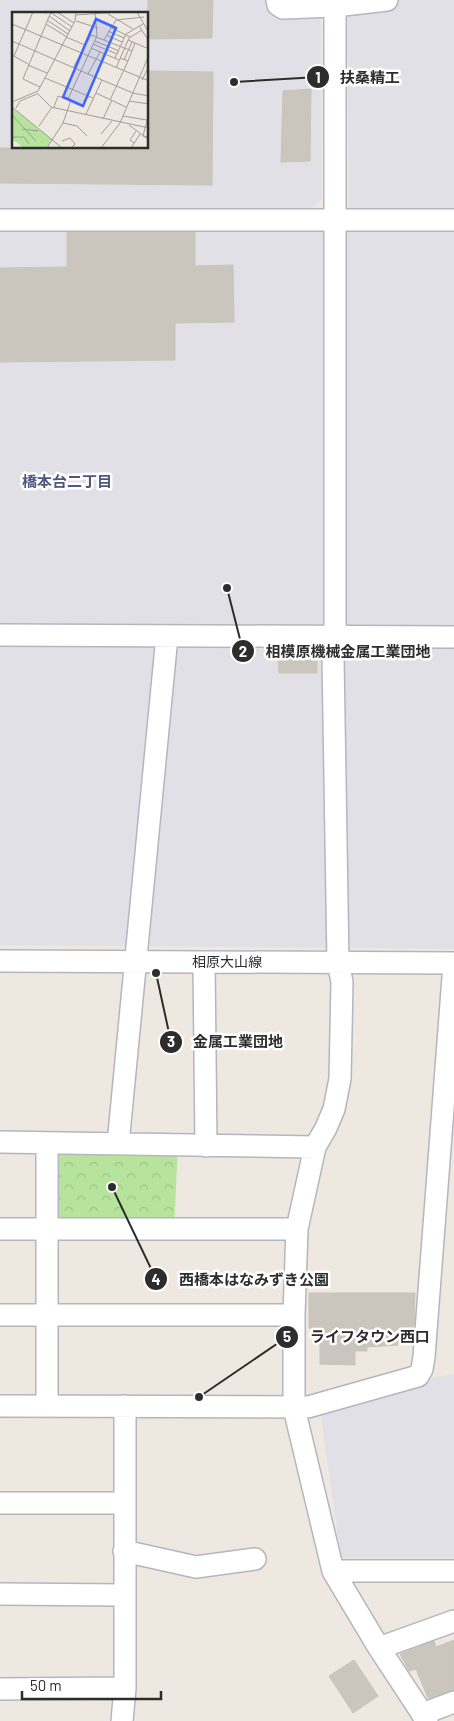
<svg xmlns="http://www.w3.org/2000/svg" width="454" height="1721" viewBox="0 0 454 1721" font-family="Barlow,'Noto Sans JP',sans-serif">
	<defs>
		<pattern id="park-crowns" width="20" height="18" patternUnits="userSpaceOnUse" patternTransform="scale(1.25)"><rect width="20" height="18" fill="#b7e49d"/><path d="M2 6a3 3 0 1 1 6 0M12 15a3 3 0 1 1 6 0" fill="none" stroke="#9ec488"/></pattern>
	</defs>
	<rect width="100%" height="100%" fill="#eee8e0"/>
	<path fill="#e2e0e7" fill-rule="evenodd" d="M0 0H270L321 14 322 199 311 208 0 210ZM14 14H148V148H14Z
		M347 0H454V949L0 945V231L349 232Z
		M454 1374V1558H341L320 1410 436 1377Z"/>
	<path fill="url(#park-crowns)" d="M47 1143 178 1145 174 1229H48Z"/>
	<path fill="#cac6be" stroke="#cac4b9" d="M148 0H213L212 38 148 39Z
		M148 71 213 72 212 185 0 183V148H148Z
		M311 89 310 161 281 162 283 91Z
		M67 232H195V266L233 265 234 322 175 323V360L0 362V268L67 267Z
		M282 651H312L317 656V673H279L278 659 283 658Z
		M309 1293H415L414 1328H399L398 1345 367 1347V1351H355V1365L320 1364V1331L309 1328Z
		M454 1640V1690L428 1698 416 1669 409 1671 400 1654 434 1641 436 1647Z
		M354 1660 378 1696 353 1713 329 1676Z"/>
	<g fill="none" stroke-linecap="round" stroke-linejoin="round">
		<defs>
			<path id="minor" d="M277 0 278 5 283 8 335 6 387 0
				M335 6V637L333 657 338 962 342 982 340 1079 334 1109 326 1128 315 1147 297 1229 294 1315V1408L333 1571 379 1648 427 1721
				M0 220H454
				M0 635 454 637
				M0 961 454 963
				M204 962 206 1146
				M0 1142 315 1147
				M47 1143V1406
				M118 1144 167 636
				M0 1229H297
				M0 1315H294
				M0 1406 308 1407 418 1376 422 1369 424 1357 454 964
				M0 1503H125
				M124 1551 196 1567 255 1559
				M333 1571H454
				M0 1594 125 1595
				M379 1648 454 1621
				M0 1689 125 1688
				M422 1714 454 1702
				M122 1721 125 1688V1406"/>
		</defs>
		<use href="#minor" stroke="#b3b6c0" stroke-width="24"/>
		<use href="#minor" stroke="#fff" stroke-width="21"/>
	</g>
	<g text-anchor="middle" stroke-width="5" stroke-linejoin="round" paint-order="stroke">
		<g font-size="14" fill="#2d2d2d" stroke="#fff">
			<text x="227" y="967">相原大山線</text>
		</g>
		<g font-size="15" font-weight="bold" fill="#4d577f" stroke="#fff">
			<text x="67" y="487">橋本台二丁目</text>
		</g>
	</g>
	<g transform="translate(12 12)">
		<rect width="136" height="136" fill="#eee8e0"/>
		<path d="M0 96 40 127 35 136H12L0 127Z" fill="#b7e49d"/>
		<path fill="none" stroke="#a19d98" stroke-width="1" d="M45 0 62 11M125 0 137 21M33 1 38 0 60 15M96 2 121 17M64 3 107 0M37 4 58 19M35 8 56 22M64 9 86 16M0 12 137 69M34 12 55 25M127 14 137 29M98 15 118 25M96 19 112 26M94 23 110 30M54 25 73 33M92 28 104 8 132 5M0 29 90 68 74 102M83 29 107 39M123 31 137 37M81 32 105 42M79 36 107 48M0 43 16 52M2 44 21 0M103 46 114 22 131 12M108 46 116 49 120 39 123 31 116 28M112 48 120 30M16 53 35 61M61 56 79 23 120 39M104 56 117 26 130 18M76 62 88 40M33 66 81 86M90 68 121 81M130 68 137 54M28 75 11 67 39 0M25 81 39 95 137 116M84 81 114 95M120 81 137 84M56 87 85 24 83 0M98 88 116 49M117 89 137 92M0 90 26 79 63 9 64 0M0 95 50 136M4 96 8 89 25 82M137 101 131 124 137 125M0 103 24 129M111 104 135 108M91 107 100 88M51 111 65 114 75 124M117 113 137 128M27 114 40 95M10 117 26 119 22 118M89 122 100 109M0 125H12L17 132M50 129 58 126 63 132 59 136M122 131 118 128 124 119M35 136 51 111 59 88 46 84 42 95M89 136 108 111 137 43M119 136 128 122"/>
		<path fill="#4167fa" fill-opacity="0.15" stroke="#4167fa" stroke-width="2.5" d="M84 7 104 16 71 94 51 85Z"/>
		<rect width="136" height="136" fill="none" stroke="#2d2d2d" stroke-width="2.5"/>
	</g>
	<path fill="none" stroke="#2d2d2d" stroke-width="2" d="M234 82L318 77M227 588L243 651M156 973L171 1042M112 1187L156 1279M199 1397L287 1337"/>
	<g fill="#2d2d2d" stroke="#fff" stroke-width="2">
		<circle cx="234" cy="82" r="5"/>
		<circle cx="227" cy="588" r="5"/>
		<circle cx="156" cy="973" r="5"/>
		<circle cx="112" cy="1187" r="5"/>
		<circle cx="199" cy="1397" r="5"/>
		<circle cx="318" cy="77" r="12"/>
		<circle cx="243" cy="651" r="12"/>
		<circle cx="171" cy="1042" r="12"/>
		<circle cx="156" cy="1279" r="12"/>
		<circle cx="287" cy="1337" r="12"/>
	</g>
	<g font-size="15" text-anchor="middle" font-weight="bold" fill="#fff">
		<text x="318" y="83">1</text>
		<text x="243" y="657">2</text>
		<text x="171" y="1047">3</text>
		<text x="156" y="1285">4</text>
		<text x="287" y="1342">5</text>
	</g>
	<g font-size="15" text-anchor="middle" font-weight="bold" fill="#2d2d2d" stroke="#fff" stroke-width="5" stroke-linejoin="round" paint-order="stroke">
		<text x="370" y="83">扶桑精工</text>
		<text x="348" y="657">相模原機械金属工業団地</text>
		<text x="238" y="1047">金属工業団地</text>
		<text x="254" y="1285">西橋本はなみずき公園</text>
		<text x="370" y="1342">ライフタウン西口</text>
	</g>
	<path d="M22 1691v8h139v-8" fill="none" stroke="#2d2d2d" stroke-width="2.5"/>
	<text x="30" y="1691" font-size="15" fill="#2d2d2d" stroke="#ffffff" stroke-width="4" paint-order="stroke">50 m</text>
</svg>
